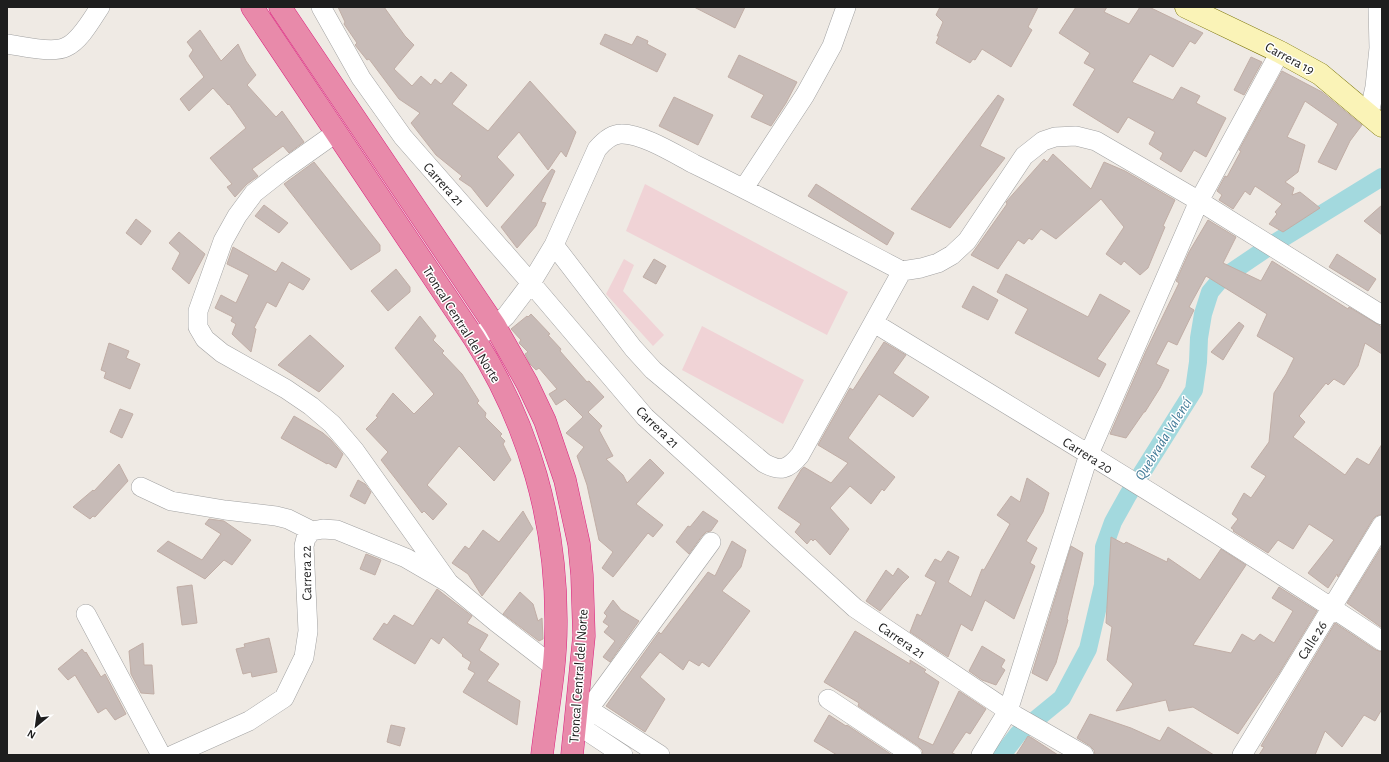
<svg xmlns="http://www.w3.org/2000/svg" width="1389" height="762" viewBox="0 0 1389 762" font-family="'Alegreya Sans',sans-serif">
	<rect width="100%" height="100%" fill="#efeae4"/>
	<path fill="#f0d3d6" d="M645 184 848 292 827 335 626 231Z
		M624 259 634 265 623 291 664 335 653 346 606 294Z
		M702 326 804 380 783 424 682 370Z"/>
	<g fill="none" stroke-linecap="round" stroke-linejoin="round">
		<path stroke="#a3d9de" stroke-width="18" d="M1002 755 1018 734 1062 698 1088 649 1103 585 1104 547 1113 522 1128 495 1194 390 1198 362 1199 338 1203 314 1210 292 1221 279 1233 271 1273 244 1382 177"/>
	</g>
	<path fill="#c7bbb7" stroke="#c1aea6" d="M338 7H384L405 36 414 45 394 69 412 86 421 76 431 85 435 79 441 84 451 72 467 85 452 104 488 131 530 81 576 132 566 157 561 151 548 170 519 132 497 157 514 175 487 207 471 187 459 179 462 176 436 155 411 123 420 113 399 99 369 59 367 60 355 45 357 43 344 24 345 22Z
		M694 7H745L735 28Z
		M940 7H1038L1028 27 1032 30 1011 67 982 49 975 60 973 59 970 63 936 43 939 36H937L943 22 936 15Z
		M1076 7H1107L1104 12 1129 24 1140 7H1149L1203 33 1195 44 1190 41 1173 67 1150 54 1132 82 1173 100 1181 87 1200 96 1196 103 1226 118 1206 157 1194 150 1181 172 1160 159 1163 153 1149 144 1155 132 1128 117 1118 133 1073 105 1095 69 1084 63 1090 53 1059 33Z
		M200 30 221 61 238 44 246 61 256 75 247 85 276 117 282 111 304 142 289 153 283 146 252 169 258 176 247 184 235 197 227 187 232 184 210 158 246 128 229 104 228 105 213 88 189 111 180 99 204 77 189 56 193 50 187 42Z
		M605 34 632 45 637 36 648 41 647 44 666 54 657 72 600 44Z
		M739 55 797 82 786 103 771 126 751 117 764 95 728 77Z
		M1251 57 1262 62 1244 95 1234 90Z
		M1282 71 1322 92 1362 125 1350 141 1336 170 1318 162 1338 124 1305 101 1287 137 1305 145 1298 172 1285 182 1294 188 1292 195 1300 192 1320 208 1283 232 1269 224 1277 214 1275 212 1282 204 1255 186 1250 195 1245 191 1233 209 1219 200 1222 195 1217 191 1225 176 1227 177 1241 151 1239 150Z
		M998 95 1004 99 980 146 1005 158 950 228 911 209Z
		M674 97 713 115 698 145 659 126Z
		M1053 154 1091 189 1104 162 1125 171 1175 200 1163 226 1165 227 1148 268 1140 275 1124 261 1121 265 1106 254 1124 227 1101 199 1056 239 1041 229 1032 240 1029 238 1024 244 1018 240 998 269 971 255 1007 204 1006 202 1044 159 1047 162Z
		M314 162 380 245V251L351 270 284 184Z
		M552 169 555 171 541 202 546 203 536 226 517 248 501 227Z
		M816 184 894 233 887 245 808 196Z
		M264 205 288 223 279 233 255 216Z
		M1382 205V235L1364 221Z
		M136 219 151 231 141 245 126 233Z
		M1208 220 1236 237 1223 263 1261 281 1272 261 1348 309 1349 307 1382 327V354L1365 343 1358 366 1344 385 1334 379 1328 385 1326 383 1299 416 1305 422 1293 437 1345 475 1357 458 1369 465 1382 444V514L1376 516 1373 519 1338 577 1337 574 1328 588 1308 573 1334 540 1309 524 1293 549 1278 540 1268 553 1233 531 1234 530 1231 528 1238 519 1232 514 1244 493 1251 498 1266 476 1251 467 1269 442 1274 393 1286 374 1294 358 1257 336 1267 314 1206 276 1189 307 1194 310 1177 345 1168 341 1156 364 1169 370 1160 388 1145 412H1144L1126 438 1110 434 1146 351 1179 283 1176 281 1189 252Z
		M179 232 205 254 189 284 172 269 180 253 169 243Z
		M233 247 276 272 282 262 310 279 303 290 289 282 276 307 267 302 254 328 256 329 251 352 232 334 236 324 231 321 233 317 215 308 221 295 236 303 249 275 227 264Z
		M1337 254 1376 279 1368 291 1329 267Z
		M654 259 666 266 656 284 643 277Z
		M396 269 410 287V292L388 311 371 291Z
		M1006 274 1088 317 1100 294 1130 311 1097 359 1106 364 1099 377 1015 333 1028 309 997 292Z
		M973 286 998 300 988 320 962 307Z
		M531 314 550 334 548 335 561 349 560 351 587 382 589 381 604 397 588 412 602 426 599 430 613 456 606 459 623 475 627 483 650 459 664 473 636 504 663 525 653 537 648 533 613 577 602 568 613 552 599 540 587 485 577 456 584 447 566 433 583 417 565 399 556 405 549 394 557 389 539 368 536 370 530 364 525 354 528 352 519 343 521 340 511 329 527 316 528 317Z
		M420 316 436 336 433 340 444 351 442 353 462 374 479 401 477 403 486 413 485 417 502 434 500 436 505 441 503 444 511 460 494 481 459 446 427 485 447 504 433 520 424 511 422 513 381 460 388 452 366 429 378 417 376 416 393 393 414 414 434 394 395 348Z
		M1239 322 1244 326 1223 360 1211 352Z
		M310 335 344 366 319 392 278 365Z
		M884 342 906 355 893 373 929 397 913 417 879 394 848 438 895 477 884 491 882 489 871 504 850 486 830 508 849 529 830 555 815 539 813 541 811 539 807 544 795 532 801 524 778 508 801 470 804 467 831 483 848 463 818 445 850 388 853 390Z
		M109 343 129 351 126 358 140 364 130 389 104 378 106 372 101 370Z
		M120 409 133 414 122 438 110 432Z
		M294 416 323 433 331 440 343 454 336 468 328 463 327 464 281 438Z
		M119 464 128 481 95 517 93 516 90 519 73 507 93 490 94 491Z
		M1027 478 1049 493 1043 512 1026 541 1037 548 1030 563 1035 566 1014 619 985 600 972 631 961 624 948 657 910 632 917 614 921 616 936 582 925 576 935 559 941 562 948 551 959 557 948 582 971 597 982 569 984 570 1010 524 997 515 1011 496 1020 502Z
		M358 480 365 484 371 492 365 504 350 496Z
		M523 511 533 529 482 596 468 574 452 563 465 546 469 549 483 530 499 542Z
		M703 511 718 521 711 531 706 532 702 536 689 554 676 542 688 526 690 527Z
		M209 519 224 521 251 540 232 565 224 560 205 579 157 551 168 541 202 560 221 534 205 524Z
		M1111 537 1124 544 1126 542 1167 562 1168 558 1200 580 1221 549 1246 565 1193 645 1231 653 1242 634 1254 641 1260 634 1274 643 1293 611 1272 598 1279 587 1317 611 1278 675 1238 734 1193 707 1169 711 1166 700 1116 711 1133 684 1107 660 1112 627 1106 623Z
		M732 541 746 550 741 567 722 591 750 611 709 667 702 662 699 666 689 660 683 670 660 652 640 677 665 699 645 732 606 706 659 632 661 634 708 572 715 576Z
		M1071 546 1083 553 1067 619 1068 620 1056 663 1047 681 1032 673Z
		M1382 546V628L1347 603Z
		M366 554 381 560 375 575 360 569Z
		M898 568 909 577 902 584 880 611 866 601 886 570 893 576Z
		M192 585 197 623 182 625 177 587Z
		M437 589 472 616 467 623 488 635 479 650 499 664 487 681 520 701 517 725 463 692 475 673 468 669 471 662 462 656 463 655 443 637 439 644 431 638 415 664 373 639 384 623 387 625 394 615 413 626Z
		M520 592 533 604 538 621 542 618 543 639 539 641 503 614Z
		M613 600 621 610 639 621 610 662 603 657 615 641 604 632 609 626 603 622 607 616 604 613Z
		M1335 623 1376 650 1382 652V709L1375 721 1364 715 1342 747 1325 731 1315 755H1259L1264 747 1261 746Z
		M855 631 910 664V660L926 670 924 672 939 682 918 738 933 745 959 691 986 709 970 734 966 732 952 753 957 755H923L922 750 918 746 858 706 859 703 824 682Z
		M269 638 277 672 252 677 251 672 243 674 236 649 245 647 244 644Z
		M143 643 144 665H152L154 694 141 693 131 674 129 651Z
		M982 646 1005 660 1001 667 1005 670 996 685 982 680 969 671Z
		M82 649 85 653 86 652 101 677 105 674 126 714 115 720 106 708 98 713 75 675 68 680 58 669Z
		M1090 714 1131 728 1160 741 1168 727 1214 755H1095L1094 750 1090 746 1077 738Z
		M829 715 846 726 847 725 892 755H837L814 741Z
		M391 725 405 728 400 746 387 742Z
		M1028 736 1032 738 1058 755H1016Z"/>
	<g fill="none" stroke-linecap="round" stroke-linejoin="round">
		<defs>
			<path id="street" d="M321 7 361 78 403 137 531 283 645 417 855 608 1016 716 1084 755
				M7 44C22 46 52 54 66 47 80 41 92 19 100 7
				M1369 114 1375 87 1379 48 1378 7
				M337 132 282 171 254 193 237 216 223 241 198 311V327L205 339 222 353 286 389 311 406 332 424 355 451 449 583
				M744 188 805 95 832 46 846 7
				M554 245 633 348 653 370 764 463C780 472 788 470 800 455L902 271
				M874 323C1044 427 1216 530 1382 641
				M474 338 495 326 506 316 531 283 554 245 597 149C603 142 611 134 621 134 641 133 675 154 694 164 764 198 833 235 902 271L921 268 938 263 952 255 967 241 1024 156 1043 141 1055 137 1076 136 1096 141 1199 201 1382 315
				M141 487 171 501 225 510 276 516 288 519 312 531
				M86 614 161 755
				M828 699 912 755
				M579 703 660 755
				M575 723 623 755
				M583 728 588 710 711 542
				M173 755 249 721 284 698 304 657 308 631 304 546 306 538 312 531 323 529 337 530 406 558 449 583 496 622 553 666
				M981 755 1008 711 1089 454 1199 201 1280 52
				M1242 755 1382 525"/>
			<path id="secondary" d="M1186 7 1280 52 1320 74 1382 126"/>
			<path id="highway" d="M252 7 474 338C529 424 557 523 556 625 556 669 547 712 542 755
				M280 7 495 326 527 383 545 421 565 480 579 544 582 575 584 636 572 755"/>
		</defs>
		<use href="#street" stroke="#a2a2a2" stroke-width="20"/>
		<use href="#secondary" stroke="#777103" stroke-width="23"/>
		<use href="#highway" stroke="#dc217e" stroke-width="23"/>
		<use href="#street" stroke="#fff" stroke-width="19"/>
		<use href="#secondary" stroke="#faf3b7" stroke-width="22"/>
		<use href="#highway" stroke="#e88aaa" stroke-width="22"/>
	</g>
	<g text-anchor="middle" stroke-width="3" stroke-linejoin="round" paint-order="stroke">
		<g font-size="14" fill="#1e1e1e" stroke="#fff">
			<text transform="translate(1290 58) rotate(28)" y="5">Carrera 19</text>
			<text transform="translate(444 184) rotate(48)" y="5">Carrera 21</text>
			<text transform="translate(462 324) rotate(58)" y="5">Troncal Central del Norte</text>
			<text transform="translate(658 427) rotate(44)" y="5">Carrera 21</text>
			<text transform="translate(1088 455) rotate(32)" y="5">Carrera 20</text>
			<text transform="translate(306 573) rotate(-91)" y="5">Carrera 22</text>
			<text transform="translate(902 640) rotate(34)" y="5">Carrera 21</text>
			<text transform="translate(1312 640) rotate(-58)" y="5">Calle 26</text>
			<text transform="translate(578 676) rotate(-86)" y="5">Troncal Central del Norte</text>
		</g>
		<g font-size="15" font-style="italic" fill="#417a97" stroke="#fff">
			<text transform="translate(1163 439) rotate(-58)" y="5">Quebrada Valencí</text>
		</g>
	</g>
	<rect width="1389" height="762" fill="none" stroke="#1e1e1e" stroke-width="16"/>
	<g transform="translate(36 726) rotate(209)" stroke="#ffffff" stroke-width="3" paint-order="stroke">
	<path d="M0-3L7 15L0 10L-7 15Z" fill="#1e1e1e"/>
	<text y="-6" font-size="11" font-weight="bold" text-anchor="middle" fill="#1e1e1e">N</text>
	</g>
</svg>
